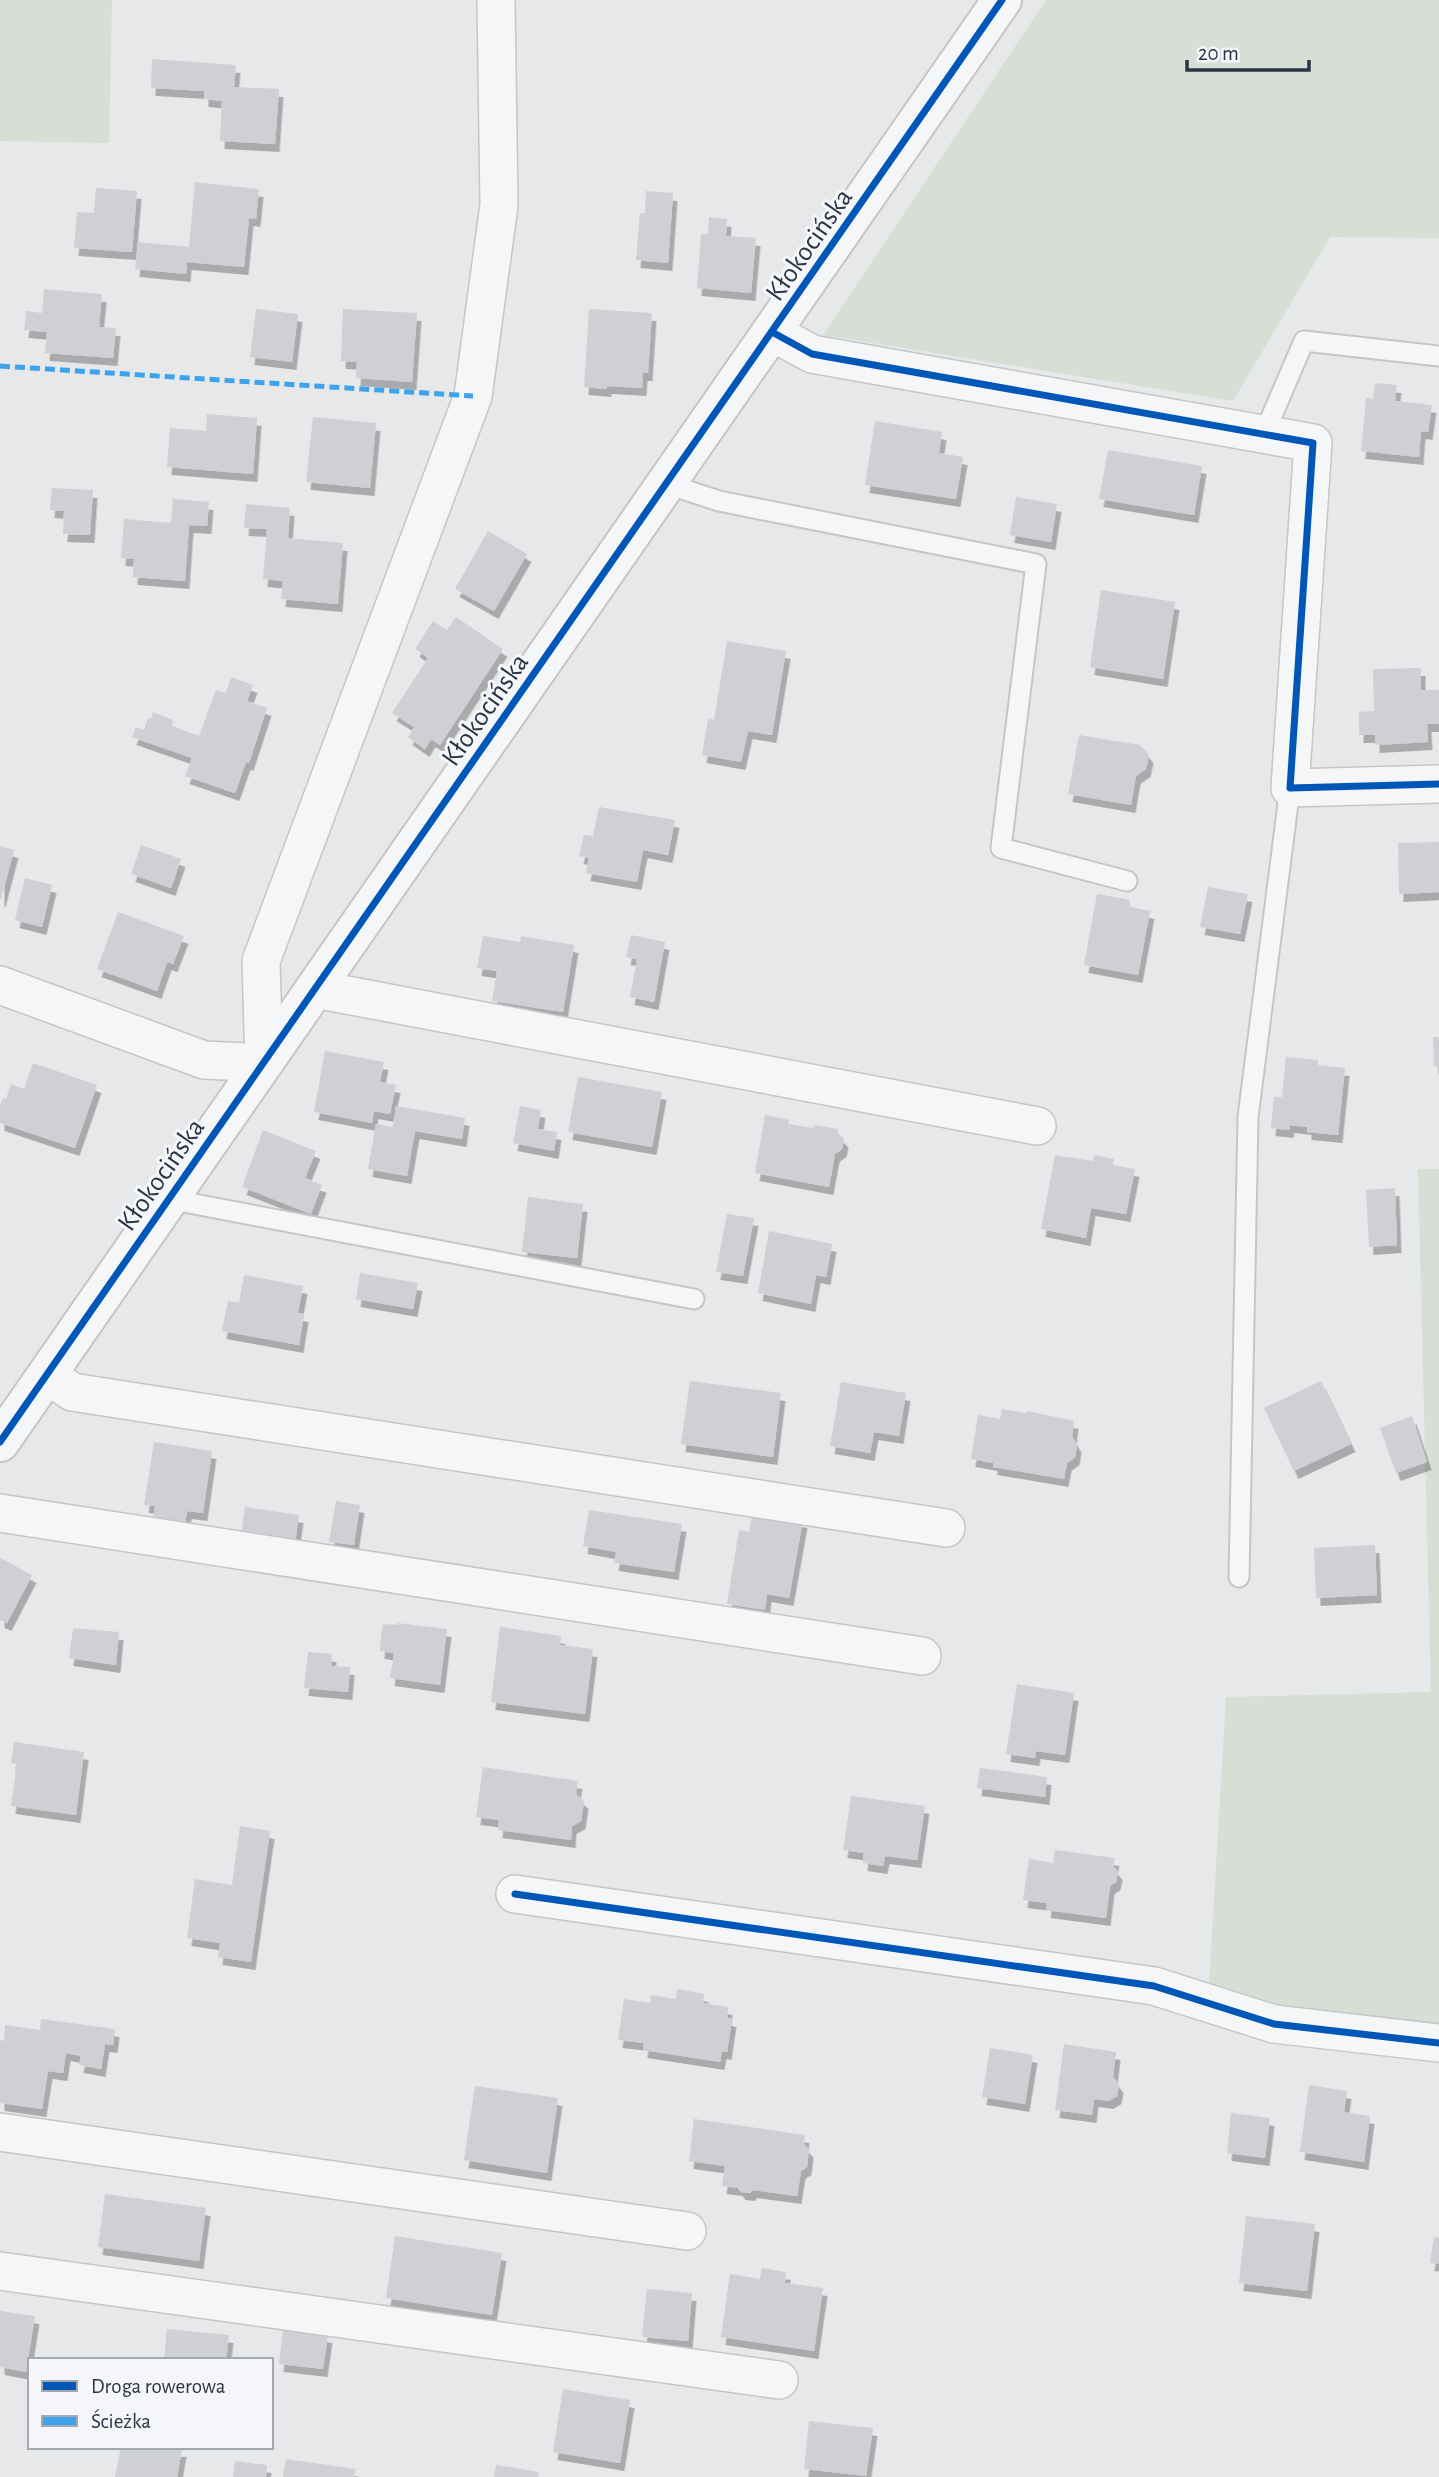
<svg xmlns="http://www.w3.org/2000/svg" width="1439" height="2477" viewBox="0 0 1439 2477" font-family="'Alegreya Sans',sans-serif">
	<defs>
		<filter id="shadow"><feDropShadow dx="4.5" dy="8" stdDeviation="0" flood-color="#0004"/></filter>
	</defs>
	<rect width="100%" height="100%" fill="#e6e8ea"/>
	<path fill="#d6ded6" d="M0 0H112L109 143 0 141Z
		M1046 0H1439V238L1330 237 1233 401 823 335Z
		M1418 1169H1439V2028L1258 2005 1209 1985 1226 1697 1431 1692Z"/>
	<path fill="#ced0d3" filter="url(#shadow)" d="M152 59 236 65 234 87 279 89 275 144 220 141 222 101 204 99V91L151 88Z
		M195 182 259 189 256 219 249 218 244 267 187 262 186 274 135 269 138 242 189 247Z
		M96 188 137 191 132 252 74 248 77 212 94 213Z
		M646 191 673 193 668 263 636 260 640 213H645Z
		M709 217 727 219 726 236 756 238 751 293 697 288 701 234H708Z
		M44 289 102 294 99 327 116 328 113 358 45 353 47 332 24 330 26 311 42 313Z
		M256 309 298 314 292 362 250 357Z
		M343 309 417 313 412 382 356 378 357 362 341 361Z
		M589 309 652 313 648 373H643L642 388 607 386V389L584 387Z
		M1375 383 1397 385 1395 401 1432 405 1428 432 1421 431 1419 457 1361 451 1366 398 1373 399Z
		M207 414 257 418 253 474 167 467 170 428 206 431Z
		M313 417 376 423 370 488 306 482Z
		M875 421 942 432 939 453 963 457 956 499 865 485Z
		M1108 450 1202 466 1194 515 1099 499Z
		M52 488 93 490 90 535 63 534 64 511 50 510Z
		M1016 497 1057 504 1051 542 1010 535Z
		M173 499 209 502 207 526 189 525 185 581 133 577 134 559 121 558 124 519 171 523Z
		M246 504 290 508 288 538 343 543 338 604 281 599 283 581 263 579 267 529 244 528Z
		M488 531 527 554 494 611 455 589Z
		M1101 590 1175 602 1163 679 1090 667Z
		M456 617 503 649 440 745 431 739 425 749 408 737 414 727 392 713 428 658 415 649 433 621 447 630Z
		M727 641 786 651 772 735 748 731 741 762 702 755 708 719 714 720Z
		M1421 668V690H1439V724H1427L1428 742 1375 745V735H1359V712L1374 711 1373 669Z
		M231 677 253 685 247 701 267 708 249 763 246 762 235 793 185 776 192 758 132 737 136 727 144 730 148 718 151 719 153 712 173 720 172 726 199 736 216 690 226 693Z
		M1079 735 1140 745 1149 755 1146 769 1136 776 1131 805 1068 794Z
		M599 807 675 820 668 855 643 850 637 882 586 873 589 858 579 856 584 835 593 836Z
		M1439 842V892L1399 894 1398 843Z
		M141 845 181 859 171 888 131 874Z
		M0 846 14 850 1 899H0Z
		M25 878 52 885 42 927 15 920Z
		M1208 887 1248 894 1240 934 1200 927Z
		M1097 894 1130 900V907L1150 911 1138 975 1084 965Z
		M118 912 184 936 173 964 167 962 157 991 97 969Z
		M631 935 665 942 654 1002 630 997 637 959 626 957Z
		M483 936 520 942 521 936 574 945 563 1012 492 1001 497 971 477 968Z
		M1433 1037H1439V1066H1434Z
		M325 1051 384 1062 380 1082 396 1085 390 1114 374 1111 372 1123 314 1112Z
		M1286 1057 1318 1060V1065L1345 1068 1338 1135 1307 1132V1127L1290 1125 1289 1130 1271 1128 1274 1097H1282Z
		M33 1063 97 1085 75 1148 0 1123V1106L3 1098 6 1099 11 1084 24 1089Z
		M578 1077 662 1092 652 1147 568 1132Z
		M396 1106 465 1118 462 1139 415 1131 407 1176 368 1169 376 1124 393 1127Z
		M520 1106 541 1110 538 1129 557 1132 554 1151 513 1143Z
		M765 1115 789 1120 788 1124 813 1128 814 1125 838 1129V1133L844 1140 842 1149 835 1154 829 1187 755 1173Z
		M263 1130 316 1151 305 1178 322 1185 311 1214 242 1187Z
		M1055 1155 1093 1161 1094 1155 1114 1159 1113 1165 1135 1169 1126 1214 1091 1208 1086 1238 1041 1229Z
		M1395 1188 1397 1245 1369 1247 1366 1190Z
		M528 1197 583 1204 577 1258 522 1252Z
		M727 1214 754 1218 743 1276 716 1272Z
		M769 1231 832 1244 826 1277 816 1275 811 1304 758 1293Z
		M360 1273 418 1283 413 1309 356 1299Z
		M244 1275 303 1286 298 1313 304 1314 299 1345 222 1331 228 1301 239 1303Z
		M690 1381 781 1393 773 1457 681 1444Z
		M1321 1381 1351 1444 1294 1471 1264 1408Z
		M841 1382 906 1393 899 1436 874 1432 870 1453 830 1446Z
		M1002 1409 1026 1413 1027 1411 1074 1421 1072 1436 1077 1445 1075 1457 1067 1463 1064 1479 993 1467V1463L971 1459 978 1415 1000 1419Z
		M1412 1416 1427 1462 1396 1473 1380 1428Z
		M154 1442 212 1451 203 1513 187 1511 185 1524 153 1519 155 1506 144 1505Z
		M336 1501 360 1505 354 1545 329 1542Z
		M245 1507 299 1515 295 1543 241 1535Z
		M589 1510 682 1524 674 1572 614 1563 616 1552 583 1546Z
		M753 1511 803 1520 789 1598 767 1594 765 1610 727 1604 739 1530 749 1532Z
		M1375 1545 1377 1595 1316 1598 1314 1548Z
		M0 1558 32 1575 7 1623 0 1620Z
		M397 1623 447 1629 440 1685 390 1678 394 1653 380 1651 381 1638 383 1624 398 1625Z
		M500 1627 561 1636 560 1645 593 1649 585 1714 491 1702Z
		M73 1628 119 1632 116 1665 69 1658Z
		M308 1652 332 1654 331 1666 350 1667 348 1692 304 1688Z
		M1017 1684 1074 1693 1065 1755 1036 1751 1035 1758 1006 1754Z
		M14 1742 84 1752 76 1815 11 1806 17 1764 11 1763Z
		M483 1767 578 1781 576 1794 584 1801 581 1821 572 1826 571 1840 498 1830 499 1820 476 1817Z
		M980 1768 1047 1777 1045 1797 977 1788Z
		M851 1796 925 1806 917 1860 885 1856 883 1866 863 1863 864 1853 843 1850Z
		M240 1826 270 1831 251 1962 218 1957 220 1943 187 1938 195 1879 232 1885Z
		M1055 1850 1115 1858 1113 1866 1118 1872 1116 1882 1110 1886 1106 1918 1046 1910 1047 1903 1023 1900 1029 1859 1053 1863Z
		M677 1989 704 1994 703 2003 728 2007 727 2018 732 2019 727 2052 722 2051 720 2062 643 2050 644 2043 618 2040 624 1999 650 2003 651 1995 676 1999Z
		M41 2019 115 2029 113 2045 105 2044 101 2069 79 2065 81 2056 66 2053 63 2073 48 2071 42 2109 0 2103V2040L4 2041 5 2025 40 2030Z
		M1064 2044 1116 2052 1113 2077 1119 2085 1117 2096 1109 2101 1094 2099 1092 2115 1055 2110Z
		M990 2048 1033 2055 1025 2104 982 2097Z
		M1309 2085 1347 2091 1344 2112 1370 2116 1364 2162 1300 2152Z
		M475 2086 558 2098 547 2173 464 2160Z
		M1231 2113 1270 2118 1265 2158 1227 2153Z
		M694 2119 805 2135 804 2144 809 2150 807 2167 801 2171 797 2196 753 2190 750 2193 741 2192 738 2188 722 2186 725 2166 689 2161Z
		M105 2194 206 2208 199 2261 98 2247Z
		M1246 2216 1315 2224 1307 2291 1239 2283Z
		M395 2236 502 2253 492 2315 386 2298Z
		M1434 2237 1439 2238V2264L1430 2263Z
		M762 2268 786 2272 785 2283 823 2288 814 2351 721 2337 730 2274 760 2279Z
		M647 2289 692 2293 688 2341 642 2337Z
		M0 2311 35 2316 26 2372 0 2367Z
		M167 2329 229 2335 226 2360H164Z
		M283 2330 328 2335 323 2369 279 2364Z
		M563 2389 630 2400 620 2463 553 2452Z
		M809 2421 873 2428 866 2476 804 2469Z
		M121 2447 182 2449 177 2477H115Z
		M286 2459 356 2469 354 2477H283Z
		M235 2461 267 2465 266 2477H233Z
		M496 2465 539 2472 538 2477H494Z"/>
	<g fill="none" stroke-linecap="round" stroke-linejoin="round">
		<defs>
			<path id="service" d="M1264 434 1304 341 1439 356
				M667 484 719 501 1036 564 1001 848 1127 881
				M168 1199 694 1299
				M1239 1577 1248 1117 1290 788"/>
			<path id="minor" d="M772 332 812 354 1313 443 1290 788 1439 784
				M0 985 204 1060 264 1063 261 961 473 396 499 205 496 0
				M315 989 1037 1126
				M47 1374 72 1392 946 1528
				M0 1513 922 1656
				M515 1894 1154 1986 1274 2024 1439 2043
				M0 2132 687 2231
				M0 2271 779 2380"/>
			<path id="tertiary" d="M0 1442 1002 0"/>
		</defs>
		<use href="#service" stroke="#c4c6c8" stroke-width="23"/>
		<use href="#minor" stroke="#c4c6c8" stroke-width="40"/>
		<use href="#tertiary" stroke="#c4c6c8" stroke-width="42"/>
		<use href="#service" stroke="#f5f6f7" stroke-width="19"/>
		<use href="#minor" stroke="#f5f6f7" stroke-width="37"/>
		<use href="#tertiary" stroke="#f5f6f7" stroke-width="38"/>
		<path stroke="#3ea3ec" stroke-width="5" stroke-dasharray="10 5" stroke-linecap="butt" d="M0 366 473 396"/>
		<defs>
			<path id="cycleway" d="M772 332 812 354 1313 443 1290 788 1439 784
				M0 1442 1002 0
				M515 1894 1154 1986 1274 2024 1439 2043"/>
		</defs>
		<use href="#cycleway" stroke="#f4f6f9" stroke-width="11"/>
		<use href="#cycleway" stroke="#0057b8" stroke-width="7"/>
	</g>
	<g text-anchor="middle" stroke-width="6" stroke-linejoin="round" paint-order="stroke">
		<g font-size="28" fill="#2b3445" stroke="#f4f6f9">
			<text transform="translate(808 244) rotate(-55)" y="10">Kłokocińska</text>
			<text transform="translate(484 709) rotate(-55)" y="10">Kłokocińska</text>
			<text transform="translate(160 1174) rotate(-55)" y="10">Kłokocińska</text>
		</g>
	</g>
	<rect x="28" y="2358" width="245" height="91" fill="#f4f6f9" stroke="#a4a8b1" stroke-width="2"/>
	<rect x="42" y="2381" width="35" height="10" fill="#0057b8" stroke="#a4a8b1" stroke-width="2"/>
	<text x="91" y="2393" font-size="21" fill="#2b3445">Droga rowerowa</text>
	<rect x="42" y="2416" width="35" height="10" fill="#3ea3ec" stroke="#a4a8b1" stroke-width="2"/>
	<text x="91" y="2428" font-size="21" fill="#2b3445">Ścieżka</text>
	<path d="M1187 60v10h122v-10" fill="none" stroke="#2b3445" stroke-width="3.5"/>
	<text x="1198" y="60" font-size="21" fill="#2b3445" stroke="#f4f6f9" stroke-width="5" paint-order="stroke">20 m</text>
</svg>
